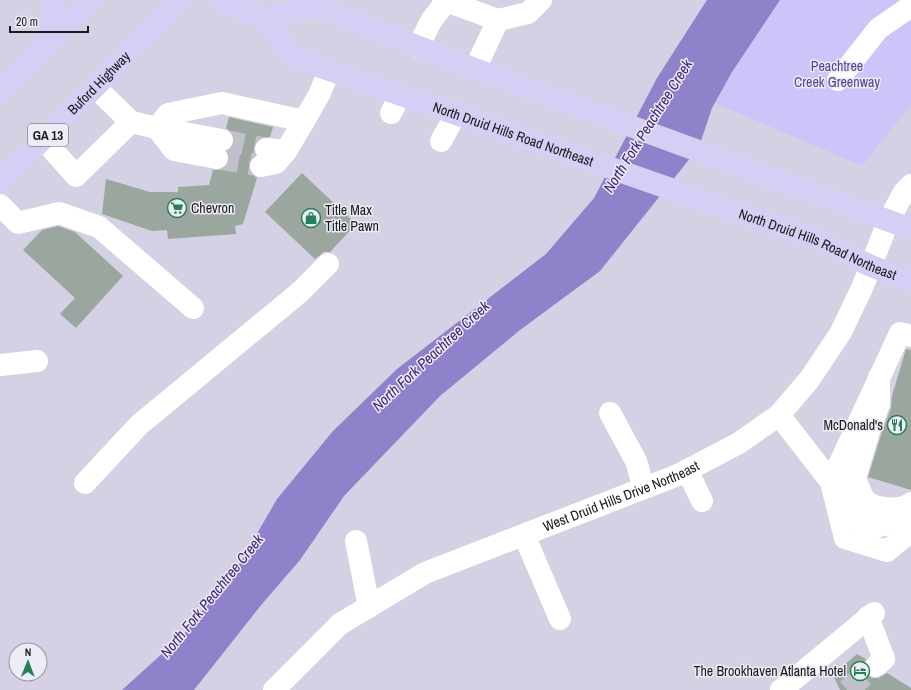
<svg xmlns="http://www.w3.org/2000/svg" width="911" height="690" viewBox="0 0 911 690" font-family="'Archivo Narrow',sans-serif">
	<rect width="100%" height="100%" fill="#dfdee9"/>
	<path fill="#d3d1e3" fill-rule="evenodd" d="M0 0H911V690H0ZM16 650H40V674H16Z"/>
	<path fill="#cdc4f9" d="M707 0H911V105L862 166 657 78Z"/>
	<path fill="#8f81ca" d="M707 0H780L732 72 712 108 699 147 600 271 520 330 440 396 344 496 300 560 262 604 194 690H122L185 633 240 563 277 499 333 431 397 369 546 254 594 198 657 78Z"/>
	<path fill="#9ba69f" d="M229 117 273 127 270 137 261 138 256 141 254 147 255 155 249 162V168L251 174 257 178 243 224 235 226 236 234 168 239 167 230 152 231 102 214 106 179 150 192H178V187L209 185 213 170H222L226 166 229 161V154L227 151 232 148 234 142V135L230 131 226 128Z
		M302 173 356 224 330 252H324L315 259 265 212Z
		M58 226 75 232 123 276 76 328 60 314 75 298 23 250 42 230Z
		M906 349 911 350V490L868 477 881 435 891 408 892 396Z
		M857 654 866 659 864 662V669L866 674 872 678H879L887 673 911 688V690H840L833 675Z"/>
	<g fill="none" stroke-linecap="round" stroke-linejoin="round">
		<path stroke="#c1c0ca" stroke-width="22" stroke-dasharray="22 11" stroke-linecap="butt" d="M222 140 266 149
			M217 158 261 166
			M847 690 876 666"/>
		<g stroke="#fff" stroke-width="22">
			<path d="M443 0 498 20 528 13 541 0"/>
			<path d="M418 47 431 21 447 0"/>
			<path d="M475 69 498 20"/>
			<path d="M838 80 878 29 911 6"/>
			<path d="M95 87 131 122 157 128 222 140"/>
			<path d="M391 113 400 95"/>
			<path d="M43 139 76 176 131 122"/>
			<path d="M441 141 456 114"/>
			<path d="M266 149 286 151 304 121"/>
			<path d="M217 158 174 150 157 128 168 114 222 103 304 121 320 93 329 70"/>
			<path d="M261 166 276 163 286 151"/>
			<path d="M0 205 18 223 59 213 99 227 193 308"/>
			<path d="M0 365 37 361"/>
			<path d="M879 377V404L869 431 855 478C857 483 862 497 866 501 876 510 901 511 911 503"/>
			<path d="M610 413 636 461 644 488"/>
			<path d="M779 415 831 482 845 538 887 551 911 531"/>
			<path d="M687 470 702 501"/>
			<path d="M831 482 900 333 911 336"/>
			<path d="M85 483 139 425 300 292 328 264"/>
			<path d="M851 488 850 511C857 517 865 525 874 526 887 527 903 519 911 509"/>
			<path d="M524 535 560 619"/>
			<path d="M356 541 369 607"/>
			<path d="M868 617 884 659 876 666"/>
			<path id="s1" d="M274 690 340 624 425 573 678 475 739 443 779 415 809 380 841 332 862 288 888 222 904 192 911 185"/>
			<path d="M781 690 874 613"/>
		</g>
		<g stroke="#d5cef5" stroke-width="22">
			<path id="s2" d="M219 0 265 19 295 58 817 240 871 266 911 281"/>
			<path d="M265 19 315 6 475 69 911 229"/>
			<path d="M41 46 50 25 54 0"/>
			<path d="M0 91 91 0"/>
			<path id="s3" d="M0 182 95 87 180 0"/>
		</g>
	</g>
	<defs>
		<symbol id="supermarket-ring" viewBox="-11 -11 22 22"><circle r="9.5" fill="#ecebf6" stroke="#248057" stroke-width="1.5"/><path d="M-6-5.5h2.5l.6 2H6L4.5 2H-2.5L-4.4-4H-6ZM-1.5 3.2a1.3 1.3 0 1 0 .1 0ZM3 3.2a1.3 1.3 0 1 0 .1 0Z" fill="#248057"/></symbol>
		<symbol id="shop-ring" viewBox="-11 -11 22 22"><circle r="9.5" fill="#ecebf6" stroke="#248057" stroke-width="1.5"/><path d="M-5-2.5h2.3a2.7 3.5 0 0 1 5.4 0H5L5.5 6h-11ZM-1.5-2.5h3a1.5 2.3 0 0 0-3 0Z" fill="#248057"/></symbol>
		<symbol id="restaurant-ring" viewBox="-11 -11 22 22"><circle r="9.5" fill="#ecebf6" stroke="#248057" stroke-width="1.5"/><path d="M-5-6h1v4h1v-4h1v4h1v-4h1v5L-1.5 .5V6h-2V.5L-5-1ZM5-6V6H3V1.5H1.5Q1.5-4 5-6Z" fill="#248057"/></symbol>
		<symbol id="hotel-ring" viewBox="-11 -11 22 22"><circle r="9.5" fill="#ecebf6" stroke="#248057" stroke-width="1.5"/><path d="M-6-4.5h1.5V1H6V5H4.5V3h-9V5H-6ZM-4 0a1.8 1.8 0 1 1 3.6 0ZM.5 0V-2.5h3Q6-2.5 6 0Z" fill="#248057"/></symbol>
	</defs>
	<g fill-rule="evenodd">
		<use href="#supermarket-ring" x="166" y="197" width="22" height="22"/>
		<use href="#shop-ring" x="300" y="207" width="22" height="22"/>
		<use href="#restaurant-ring" x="886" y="414" width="22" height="22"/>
		<use href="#hotel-ring" x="849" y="660" width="22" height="22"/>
	</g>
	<g text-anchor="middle" stroke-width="3" stroke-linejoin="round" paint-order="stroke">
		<rect fill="#ecebf6" stroke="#58585d" stroke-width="1" x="28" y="124" width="40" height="22" rx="3"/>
		<g font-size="13" font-weight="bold" fill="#19191c">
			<text x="48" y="140">GA 13</text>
		</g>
		<g font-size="14" fill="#563f97" stroke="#ecebf6">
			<text x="837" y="71">Peachtree<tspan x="837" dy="16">Creek Greenway</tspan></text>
		</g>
		<g font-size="14" fill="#19191c" stroke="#ecebf6">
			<text dy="5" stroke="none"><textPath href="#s3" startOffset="140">Buford Highway</textPath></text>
			<text dy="5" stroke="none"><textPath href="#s2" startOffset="330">North Druid Hills Road Northeast</textPath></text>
			<text dy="5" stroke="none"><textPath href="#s2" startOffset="654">North Druid Hills Road Northeast</textPath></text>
			<text dy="5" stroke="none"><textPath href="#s1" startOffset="403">West Druid Hills Drive Northeast</textPath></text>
		</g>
		<g font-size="14" fill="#19191c" stroke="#ecebf6" text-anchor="start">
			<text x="191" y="213">Chevron</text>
			<text x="325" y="215">Title Max<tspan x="325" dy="16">Title Pawn</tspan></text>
			<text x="883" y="430" text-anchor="end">McDonald's</text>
			<text x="846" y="676" text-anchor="end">The Brookhaven Atlanta Hotel</text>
		</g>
		<g font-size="15" font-style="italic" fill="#3f247a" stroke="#ecebf6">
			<text transform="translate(648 126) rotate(-58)" y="5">North Fork Peachtree Creek</text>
			<text transform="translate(431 356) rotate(-43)" y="5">North Fork Peachtree Creek</text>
			<text transform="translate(212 596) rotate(-51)" y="5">North Fork Peachtree Creek</text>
		</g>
	</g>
	<g transform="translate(28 662) rotate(1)"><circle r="19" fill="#ecebf6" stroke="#98979f"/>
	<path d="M0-3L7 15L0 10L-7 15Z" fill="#248057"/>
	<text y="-6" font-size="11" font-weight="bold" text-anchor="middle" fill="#19191c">N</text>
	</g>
	<path d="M10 26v6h78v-6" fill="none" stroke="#19191c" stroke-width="2"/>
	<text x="16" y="26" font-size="12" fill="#19191c" stroke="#ecebf6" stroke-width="3" paint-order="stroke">20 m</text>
</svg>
